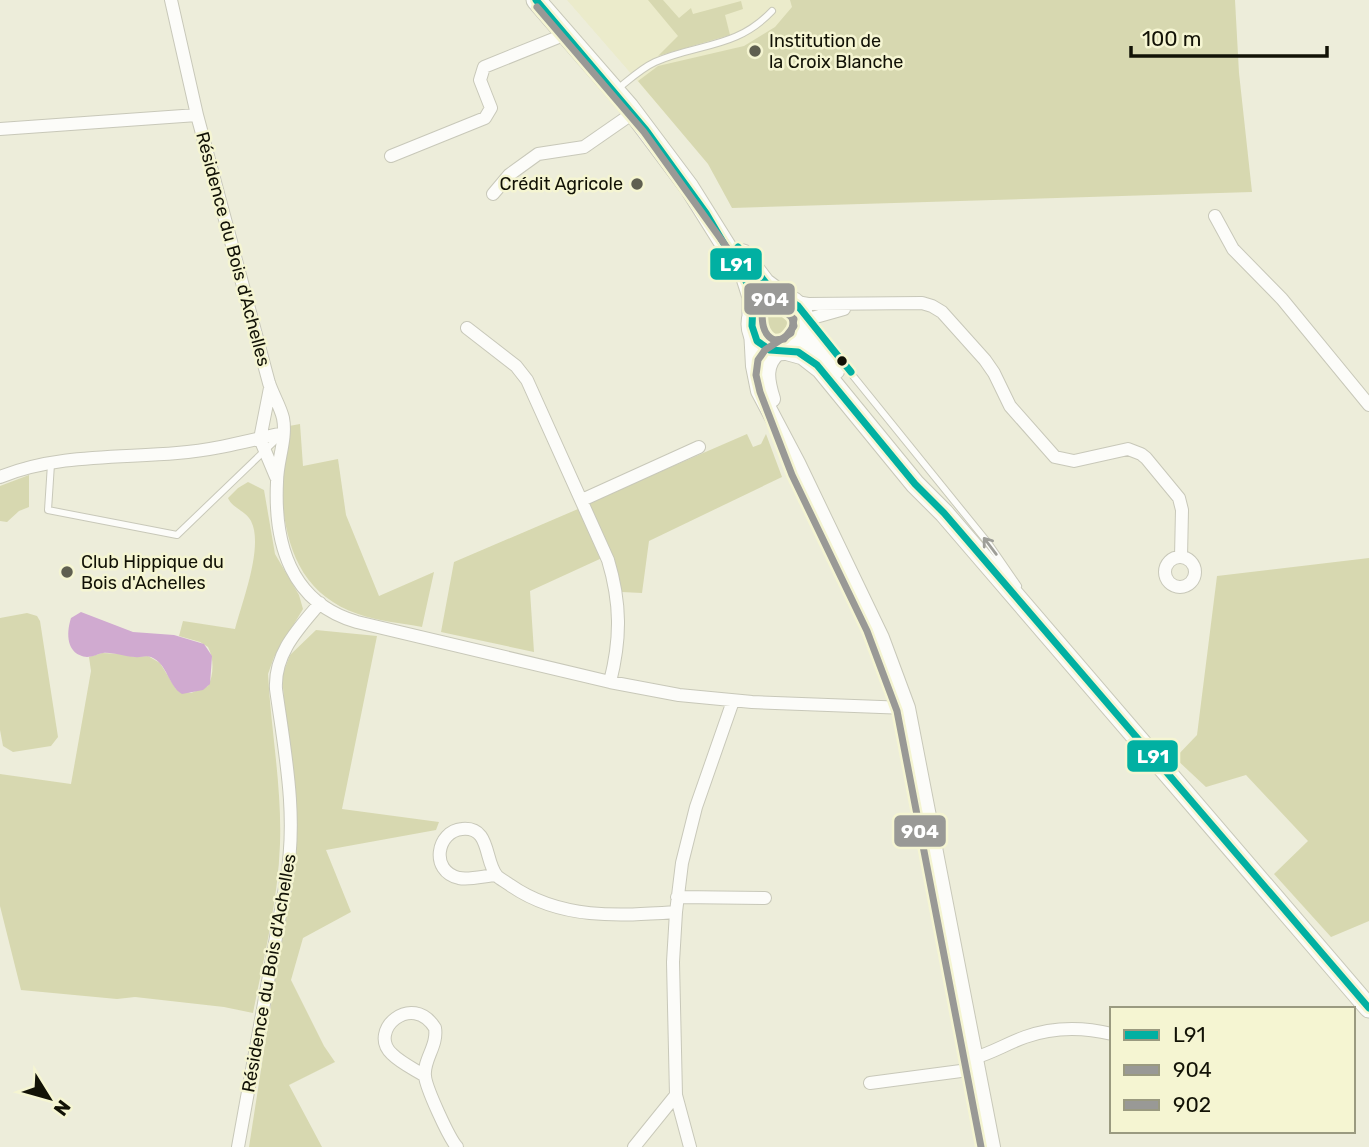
<svg xmlns="http://www.w3.org/2000/svg" width="1369" height="1147" viewBox="0 0 1369 1147" font-family="Rubik,sans-serif">
	<rect width="100%" height="100%" fill="#ededda"/>
	<path fill="#ebebcb" d="M567 0H964L694 146Z"/>
	<path fill="#d7d8b0" d="M648 0H663L679 18 691 8 693 14 741 1 743 9 725 15 730 35 658 56 678 36Z
		M790 0H1235L1239 73 1252 192 732 208 708 164 638 81 658 66 744 46 775 27 792 7Z
		M759 324a18 18 0 1 1 36 0a18 18 0 1 1-36 0Z
		M300 424 303 466 338 459 346 515 379 596 434 572 422 627C401 623 378 621 358 614 303 595 286 550 282 496 281 474 286 449 289 426Z
		M747 434 753 447 761 444 766 434 782 477 649 541 642 593 622 592 612 555 588 503Z
		M29 475V507L19 511 7 522 0 521V486Z
		M248 482 264 490 275 554 299 595 303 609 274 657 268 674C271 731 282 787 280 844 278 901 264 957 253 1013L224 1007 135 997 117 999 21 990 0 906V774L71 784 91 671 89 657 102 653 123 654 134 657 148 656 160 663 176 689 191 693 208 686C214 675 214 658 208 647L200 642 179 636 183 621 235 629C242 602 264 546 251 521 245 510 233 509 228 498L238 488Z
		M578 509 602 558 530 591 534 652 441 632 454 562Z
		M1369 558V921L1331 937 1274 874 1308 841 1246 775 1206 787 1175 758 1197 735 1217 576Z
		M27 613 37 616 40 621 58 737 51 746 13 752 3 746 0 730V618Z
		M316 630 377 636 342 809 439 822 436 830 326 850 351 912 303 938 291 980 324 1046 335 1062 289 1085 322 1147H249L287 902 288 746 282 676 290 655Z"/>
	<path fill="#d0aad0" d="M81 612 133 632 174 635 204 644 212 656 210 684 203 690 182 694C168 686 168 664 151 657 145 655 141 658 135 657 124 657 114 652 103 653 97 654 93 657 87 657 66 655 66 633 71 618Z"/>
	<g fill="none" stroke-linecap="round" stroke-linejoin="round">
		<defs>
			<path id="lane" d="M620 87C631 78 642 68 655 62 698 43 736 49 772 11
				M803 314 989 544 1018 586
				M51 464 48 510 177 535 281 435"/>
			<path id="street" d="M197 115 269 383C273 395 280 406 283 418 287 439 277 461 277 482 274 544 291 603 357 622L610 682 679 695 752 702 907 708
				M0 129 197 115 171 0
				M391 156 485 118 491 108 480 80 484 67 566 34
				M493 194 509 175 538 154 584 147 633 113
				M1215 216 1233 249 1282 299 1369 405
				M791 301 808 304 922 303 932 306 942 312 985 360 994 373 1010 406 1055 457 1074 461 1128 449 1141 454 1146 458 1179 498 1182 510 1181 557
				M805 320 844 309
				M467 328 516 366 527 380 608 560C621 603 621 639 610 682
				M270 388 260 439 276 477
				M0 477C56 454 118 458 177 453 214 450 248 441 283 433
				M582 500 699 447
				M1165 572a15 15 0 1 1 30 0a15 15 0 1 1-30 0Z
				M496 875C484 876 470 880 459 878 429 871 437 831 462 829 491 826 484 861 497 876 500 879 506 882 510 885 560 920 618 916 676 912
				M677 897 765 898
				M974 1058C992 1053 1008 1043 1025 1037 1053 1027 1083 1027 1112 1034
				M425 1076C414 1069 401 1063 392 1054 367 1031 412 991 435 1028 438 1046 423 1060 425 1076 426 1088 449 1138 457 1147
				M870 1083 976 1069
				M238 1147 286 882C298 817 285 753 276 689 274 653 299 628 320 603
				M634 1147 676 1095
				M690 1147 676 1095 673 962 676 912 682 863 696 807 733 701"/>
			<path id="secondary" d="M752 329 754 366 759 391 797 463 881 638 907 708 992 1147
				M772 399C766 380 763 364 779 351"/>
			<path id="primary" d="M536 0 629 107 689 187 746 278 752 297V317
				M743 254 765 283 785 298
				M751 324a27 27 0 1 1 54 0a27 27 0 1 1-54 0Z
				M805 326 809 337 835 370
				M785 350 803 355 821 369 915 484 944 513 1369 1008"/>
		</defs>
		<use href="#lane" stroke="#c8c8b9" stroke-width="8"/>
		<use href="#street" stroke="#c8c8b9" stroke-width="14"/>
		<use href="#secondary" stroke="#c8c8b9" stroke-width="18"/>
		<use href="#primary" stroke="#c8c8b9" stroke-width="21"/>
		<use href="#lane" stroke="#fcfcf9" stroke-width="6"/>
		<use href="#street" stroke="#fcfcf9" stroke-width="12"/>
		<use href="#secondary" stroke="#fcfcf9" stroke-width="16"/>
		<use href="#primary" stroke="#fcfcf9" stroke-width="19"/>
		<defs>
			<path id="bus-1" d="M536 0 646 130 706 213 747 283 753 303 752 326 757 341 770 350 798 352 817 365 915 484 944 513 1369 1008
				M738 247 769 287 798 306 851 372"/>
			<path id="bus-2" d="M537 7 644 132 756 288 794 319 791 333 765 350 758 360 756 375 760 392 792 475 867 631 897 711 981 1147"/>
			<path id="bus-3" d="M761 294 791 314 794 326 784 339 774 340C757 332 764 309 761 294Z"/>
		</defs>
		<use href="#bus-1" stroke="#f5f5d2" stroke-width="12"/>
		<use href="#bus-2" stroke="#f5f5d2" stroke-width="12"/>
		<use href="#bus-3" stroke="#f5f5d2" stroke-width="12"/>
		<use href="#bus-1" stroke="#01b0a2" stroke-width="7"/>
		<use href="#bus-2" stroke="#999996" stroke-width="7"/>
		<use href="#bus-3" stroke="#999996" stroke-width="7"/>
	</g>
	<defs><path id="oneway-shaft" d="M-6 0H5M1.5-3L5.5 0L1.5 3" fill="none" stroke-width="1.6" stroke-linecap="round" stroke-linejoin="round" transform="scale(1.75)"/></defs>
	<use stroke="#9e9e98" href="#oneway-shaft" transform="translate(990 546) rotate(-127)"/>
	<g fill="#5f5f50" stroke="#f5f5d2" stroke-width="2.5">
		<circle cx="755" cy="51" r="7"/>
		<circle cx="637" cy="184" r="7"/>
		<circle cx="67" cy="572" r="7"/>
	</g>
	<circle fill="#121206" stroke="#f5f5d2" stroke-width="2.5" cx="842" cy="361" r="6"/>
	<g text-anchor="middle" stroke-width="5" stroke-linejoin="round" paint-order="stroke">
		<g font-size="18" fill="#121206" stroke="#f5f5d2" text-anchor="start">
			<text x="769" y="47">Institution de<tspan x="769" dy="21">la Croix Blanche</tspan></text>
			<text x="623" y="190" text-anchor="end">Crédit Agricole</text>
			<text x="81" y="568">Club Hippique du<tspan x="81" dy="21">Bois d'Achelles</tspan></text>
		</g>
		<g font-size="18" fill="#121206" stroke="#f5f5d2">
			<text transform="translate(233 249) rotate(75)" y="6">Résidence du Bois d'Achelles</text>
			<text transform="translate(269 973) rotate(-80)" y="6">Résidence du Bois d'Achelles</text>
		</g>
	</g>
	<g stroke="#f5f5d2" stroke-width="2.5">
		<rect x="709" y="247" width="54" height="34" rx="7" fill="#01b0a2"/>
		<rect x="743" y="282" width="53" height="34" rx="7" fill="#999996"/>
		<rect x="1126" y="739" width="53" height="34" rx="7" fill="#01b0a2"/>
		<rect x="893" y="814" width="54" height="34" rx="7" fill="#999996"/>
	</g>
	<g font-size="19" text-anchor="middle" font-weight="bold" fill="#fff">
		<text x="736" y="271">L91</text>
		<text x="770" y="306">904</text>
		<text x="1153" y="763">L91</text>
		<text x="920" y="838">904</text>
	</g>
	<rect x="1110" y="1007" width="245" height="126" fill="#f5f5d2" stroke="#9a9a80" stroke-width="2"/>
	<rect x="1124" y="1030" width="35" height="10" fill="#01b0a2" stroke="#9a9a80" stroke-width="2"/>
	<text x="1173" y="1042" font-size="21" fill="#121206">L91</text>
	<rect x="1124" y="1065" width="35" height="10" fill="#999996" stroke="#9a9a80" stroke-width="2"/>
	<text x="1173" y="1077" font-size="21" fill="#121206">904</text>
	<rect x="1124" y="1100" width="35" height="10" fill="#999996" stroke="#9a9a80" stroke-width="2"/>
	<text x="1173" y="1112" font-size="21" fill="#121206">902</text>
	<g transform="translate(49 1098) rotate(127)" stroke="#f5f5d2" stroke-width="5" paint-order="stroke">
	<path d="M0-5L12 26L0 18L-12 26Z" fill="#121206"/>
	<text y="-10" font-size="19" font-weight="bold" text-anchor="middle" fill="#121206">N</text>
	</g>
	<path d="M1131 46v10h196v-10" fill="none" stroke="#121206" stroke-width="3.5"/>
	<text x="1142" y="46" font-size="21" fill="#121206" stroke="#f5f5d2" stroke-width="5" paint-order="stroke">100 m</text>
</svg>
